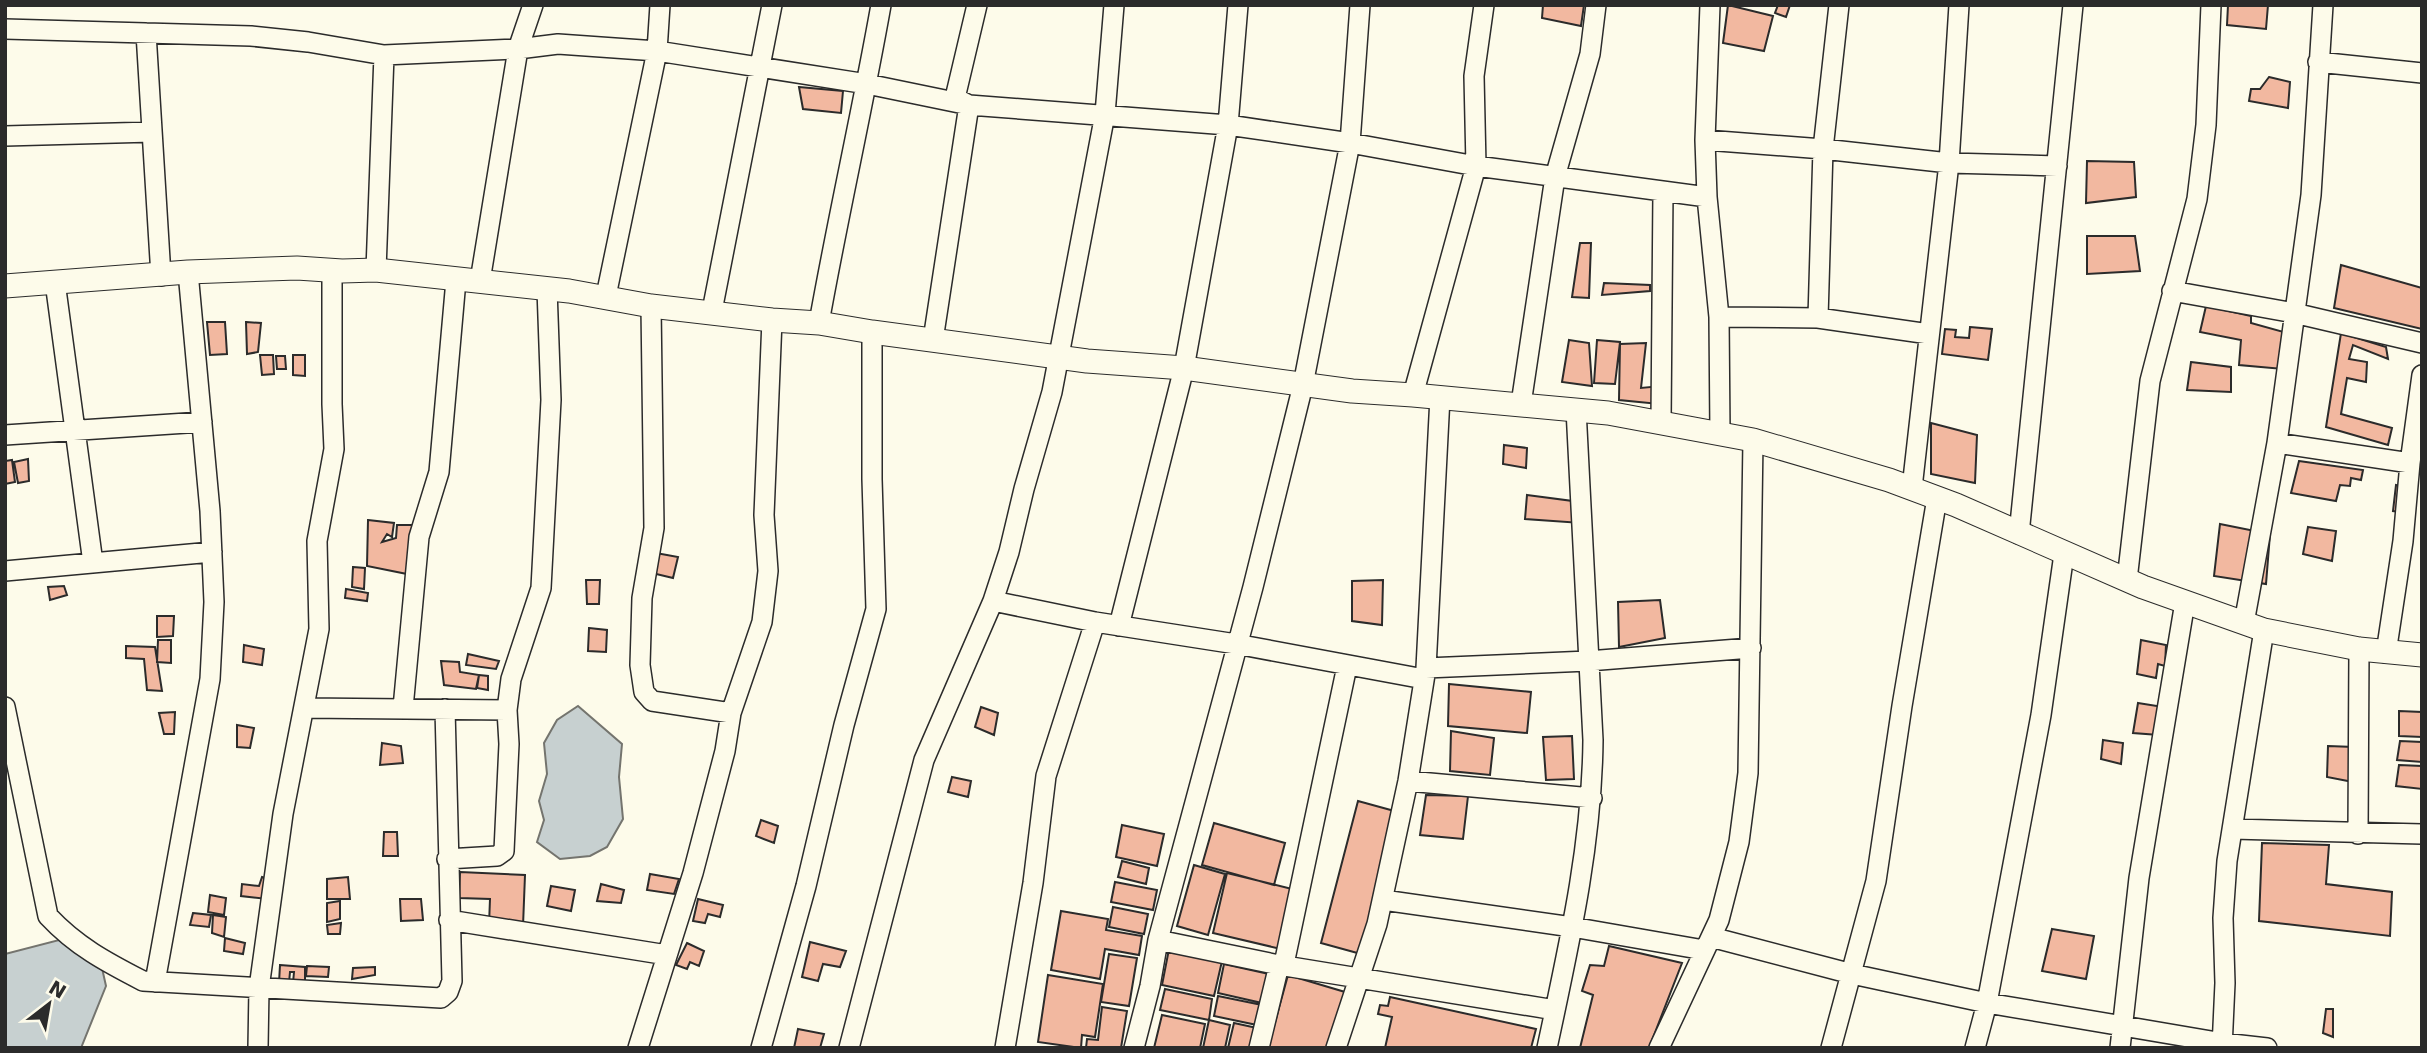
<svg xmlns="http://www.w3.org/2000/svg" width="2427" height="1053" viewBox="0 0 2427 1053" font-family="'DejaVu Sans',sans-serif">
	<rect width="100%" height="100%" fill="#fdfbea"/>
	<path fill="#c7d0d0" stroke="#74746e" stroke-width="2" d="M578 706 622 744 619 777 623 819 607 847 590 856 560 859 537 842 544 820 539 801 547 774 544 743 557 720Z
		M59 940 102 968 106 986 81 1048H5V954Z"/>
	<path fill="#f2b8a0" stroke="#2b2b2b" stroke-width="2" d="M1543 5H1584L1581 26 1542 18Z
		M1728 5 1773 16 1764 51 1723 43Z
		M1778 5H1790L1786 17 1775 13Z
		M2228 5H2268L2266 29 2227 25Z
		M2269 77 2290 82 2288 108 2249 101 2251 89H2260Z
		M799 87 843 91 841 113 803 109Z
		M2087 161 2134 162 2136 197 2086 203Z
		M2087 236H2135L2140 271 2087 274Z
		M1580 243H1591L1589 298 1572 297Z
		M2341 265 2422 288V329L2334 308Z
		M1604 283 1650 285V291L1602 295Z
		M2206 306 2251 316V323L2291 334 2283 369 2239 365 2241 340 2200 332Z
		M207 322H225L227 354 210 355Z
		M246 322 261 323 258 352 247 354Z
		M1970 327 1992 329 1988 360 1942 354 1945 329 1956 330 1955 337 1969 338Z
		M2341 333 2386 347 2388 359 2353 345 2349 359 2367 362 2366 382 2347 378 2341 414 2392 428 2388 445 2326 427Z
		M1569 340 1589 343 1592 386 1562 382Z
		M1597 340 1620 342 1615 384 1594 383Z
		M1646 343 1641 388 1661 386 1659 404 1619 400 1620 344Z
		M260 355H273L274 374 262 375Z
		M293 355H305V376L293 375Z
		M276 356H285L286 369H277Z
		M2191 362 2231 367V392L2187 390Z
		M1931 423 1977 435 1975 483 1931 474Z
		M1504 445 1527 448 1526 468 1503 464Z
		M28 459 29 481 18 483 14 462Z
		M12 460 15 482 5 484V461Z
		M2299 461 2363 470 2361 480 2351 478 2350 486 2340 485 2336 501 2291 493Z
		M2396 485 2414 489 2410 513 2393 511Z
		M1527 495 1580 502 1581 523 1525 519Z
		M368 520 394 523 392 537 387 534 382 542 396 538 397 525H413L407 574 367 566Z
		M2220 524 2270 534 2266 584 2214 576Z
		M2308 527 2336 531 2332 561 2303 554Z
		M656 553 678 557 673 578 652 573Z
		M353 567 365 568 364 589 352 587Z
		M586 580H600L599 604H587Z
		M1383 580 1382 625 1352 621V581Z
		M64 586 67 595 50 600 48 587Z
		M346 589 368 593 367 601 345 598Z
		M1660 600 1665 638 1619 647 1618 602Z
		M157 616H174L173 636 157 637Z
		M589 628 607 630 606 652 588 651Z
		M158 640H171V663L157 662Z
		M2141 640 2166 645 2165 666 2158 664 2156 678 2137 674Z
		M244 645 264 649 262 665 243 662Z
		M126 646 155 647 162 691 147 690 144 659 126 658Z
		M468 654 499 661 496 669 466 665Z
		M441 661 459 662 460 672 479 675 476 689 444 685Z
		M479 675 488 676V690L477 688Z
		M1449 684 1531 692 1527 733 1448 726Z
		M2138 703 2176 709 2172 736 2133 733Z
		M981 707 998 713 994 735 975 727Z
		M2399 711 2422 712V737L2399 736Z
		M175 712 174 734H164L159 713Z
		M237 725 254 728 250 748 237 747Z
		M1451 731 1494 738 1490 775 1450 771Z
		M1572 736 1574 779 1546 780 1543 737Z
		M2103 740 2123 743 2121 764 2101 759Z
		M2400 741 2422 742V762L2397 760Z
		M382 743 401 746 403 763 380 765Z
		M2328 746 2354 747 2353 782 2327 777Z
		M2399 765 2422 766V789L2396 786Z
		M952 777 971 781 968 797 948 792Z
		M1426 795 1468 796 1463 839 1420 835Z
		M1358 801 1398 812 1361 954 1321 943Z
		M761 820 778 826 774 843 756 836Z
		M1214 823 1285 843 1274 885 1202 865Z
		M1122 825 1164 834 1157 866 1116 857Z
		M384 832H397L398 856H383Z
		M2262 843 2329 845 2326 884 2392 892 2390 936 2259 921Z
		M1122 861 1149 868 1146 884 1118 877Z
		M1194 865 1225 874 1208 935 1177 926Z
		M460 872 525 875 523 926 489 925 490 899 459 898Z
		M1227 873 1296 890 1281 949 1213 933Z
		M650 874 679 879 674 894 647 890Z
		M262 877 270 880 267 899 241 896 242 884 259 886Z
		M348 877 350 899H327V879Z
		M1115 882 1157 890 1153 910 1111 902Z
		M601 884 624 890 621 903 597 901Z
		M551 886 575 890 571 911 547 906Z
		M210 895 226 898 224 915 208 912Z
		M400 899H421L423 920 401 921Z
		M698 899 723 905 720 917 708 914 705 923 693 921Z
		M340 901V919L327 922V903Z
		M1113 907 1148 914 1144 934 1109 927Z
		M1061 911 1108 919 1106 930 1142 936 1139 955 1105 949 1100 979 1051 970Z
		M193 913 211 915 209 927 190 925Z
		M213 915 226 917 224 937 212 933Z
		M341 923 340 934H328L327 925Z
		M2052 929 2094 936 2086 979 2042 971Z
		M225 938 245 943 243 954 224 951Z
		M810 942 846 951 840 967 823 964 818 981 802 977Z
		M687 943 704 951 699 966 690 962 687 969 676 965Z
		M1609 946 1682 963 1649 1048H1580L1593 995 1582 991 1590 965 1604 966Z
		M1169 949 1222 961 1214 996 1162 985Z
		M1109 954 1137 958 1129 1006 1101 1002Z
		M1224 964 1269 974 1262 1003 1218 993Z
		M280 965 305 967V983H293L294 972H290L289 983H279Z
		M307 966 329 967 328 977 306 976Z
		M375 967V975L352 979 353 968Z
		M1048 975 1103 984 1095 1037 1082 1035 1081 1048 1038 1042Z
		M1288 975 1345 992 1329 1048H1268Z
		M1165 989 1212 999 1209 1020 1160 1010Z
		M1218 996 1262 1005 1257 1025 1214 1016Z
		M1390 997 1536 1029 1531 1048H1385L1392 1017 1378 1014 1380 1005 1388 1006Z
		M1102 1007 1127 1011 1121 1048H1086L1087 1039 1098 1040Z
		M2326 1009H2333V1037L2323 1033Z
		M1162 1015 1205 1024 1200 1048H1154Z
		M1209 1020 1230 1025 1225 1048H1203Z
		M1234 1023 1257 1028 1252 1048H1228Z
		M798 1029 824 1034 820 1048H794Z"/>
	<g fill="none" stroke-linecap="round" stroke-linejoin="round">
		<defs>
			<path id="minor" d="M1710 5 1705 140 1707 197 1719 317 1720 433
				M5 29 251 36 308 42 384 55 518 49 558 44 657 51 867 84 969 105 1228 125 1350 143 1476 166 1707 197
				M146 33 161 276
				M2318 62 2422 73
				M5 136 152 132
				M1705 140 1823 149 1949 163 2057 166
				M376 270 384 55
				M480 281 518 49 533 5
				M55 282 93 563
				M2172 291 2294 313 2422 343
				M606 296 657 51 660 5
				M651 306 654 528 642 598 640 665 644 692 652 701 731 713
				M712 311 772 5
				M1719 317 1818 318 1929 334
				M1818 318 1823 149 1839 5
				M819 323C838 216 862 112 881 5
				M933 340 969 105 955 98 977 5
				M1413 395 1476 166 1474 76 1484 5
				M1521 404 1555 177 1590 54 1596 5
				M1661 421 1663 191
				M5 435 202 422
				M2277 443 2410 463
				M1912 488 1949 163 1959 5
				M2019 534 2073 5
				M5 571 212 552
				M2127 580 2150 381 2197 199 2206 125 2211 5
				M993 601 1095 622 1236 644 1424 679
				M2244 623 2277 443 2311 195 2323 5
				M1119 626 1184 368 1228 125 1238 5
				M2386 653 2403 541 2410 463 2422 375
				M1426 668 1588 661 1751 648
				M5 707 48 916C76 946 106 962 143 981L441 998 448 992 452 981 445 709
				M304 708 507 710
				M403 708 419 537 439 472 456 280
				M1408 781 1592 798
				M2233 829 2422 834
				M2358 834 2359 649
				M447 859 497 856 504 851 509 744 507 710 511 679 541 588 551 400 547 289
				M1383 900 1572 927 1704 950
				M449 920 667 955
				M1711 937 1852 974 1987 1003 2223 1043 2267 1048
				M1158 940 1279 965 1555 1010
				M1284 964 1347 666
				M155 982 210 679 214 602 210 511 188 272
				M258 1048 259 988 283 814 319 629 317 541 334 449 332 404V271
				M638 1048 693 873 725 751 731 713 762 622 768 571 764 515 772 320
				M761 1048 806 886 844 725 876 609 872 479V332
				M849 1048 924 760 993 601 1009 552 1024 489 1052 392 1105 114 1114 5
				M1005 1048 1033 883 1046 776 1095 622
				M1134 1048 1150 986 1158 940 1253 587 1303 385 1350 143 1360 5
				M1259 1048 1279 965
				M1336 1048 1377 924 1408 781 1426 668 1440 397
				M1547 1048C1569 945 1592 845 1593 740L1576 409
				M1659 1048 1719 920 1739 842 1748 773 1753 440
				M1831 1048 1876 881 1902 706 1937 498
				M1975 1048 1987 1003 2041 715 2064 554
				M2120 1048 2139 878 2185 602
				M2222 1048 2225 983 2223 918 2227 861 2264 630"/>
			<path id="tertiary" d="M5 286 188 272 297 268 342 271 376 270 569 291 651 306 772 320 819 323 872 332 1087 361 1184 368 1352 391 1413 395 1608 413 1753 440 1889 480 1956 505 2143 587 2264 630 2359 649 2422 655"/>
		</defs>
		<use href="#minor" stroke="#2b2b2b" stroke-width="22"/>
		<use href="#tertiary" stroke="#2b2b2b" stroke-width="25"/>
		<use href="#minor" stroke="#fdfbea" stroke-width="19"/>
		<use href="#tertiary" stroke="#fdfbea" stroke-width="23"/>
	</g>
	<rect width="2427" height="1053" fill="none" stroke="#2b2b2b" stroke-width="14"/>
	<g transform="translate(49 1004) rotate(31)" stroke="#fdfbea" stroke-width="5" paint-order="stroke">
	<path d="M0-5L12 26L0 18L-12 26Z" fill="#2b2b2b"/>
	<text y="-10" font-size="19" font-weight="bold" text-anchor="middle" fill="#2b2b2b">N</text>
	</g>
</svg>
